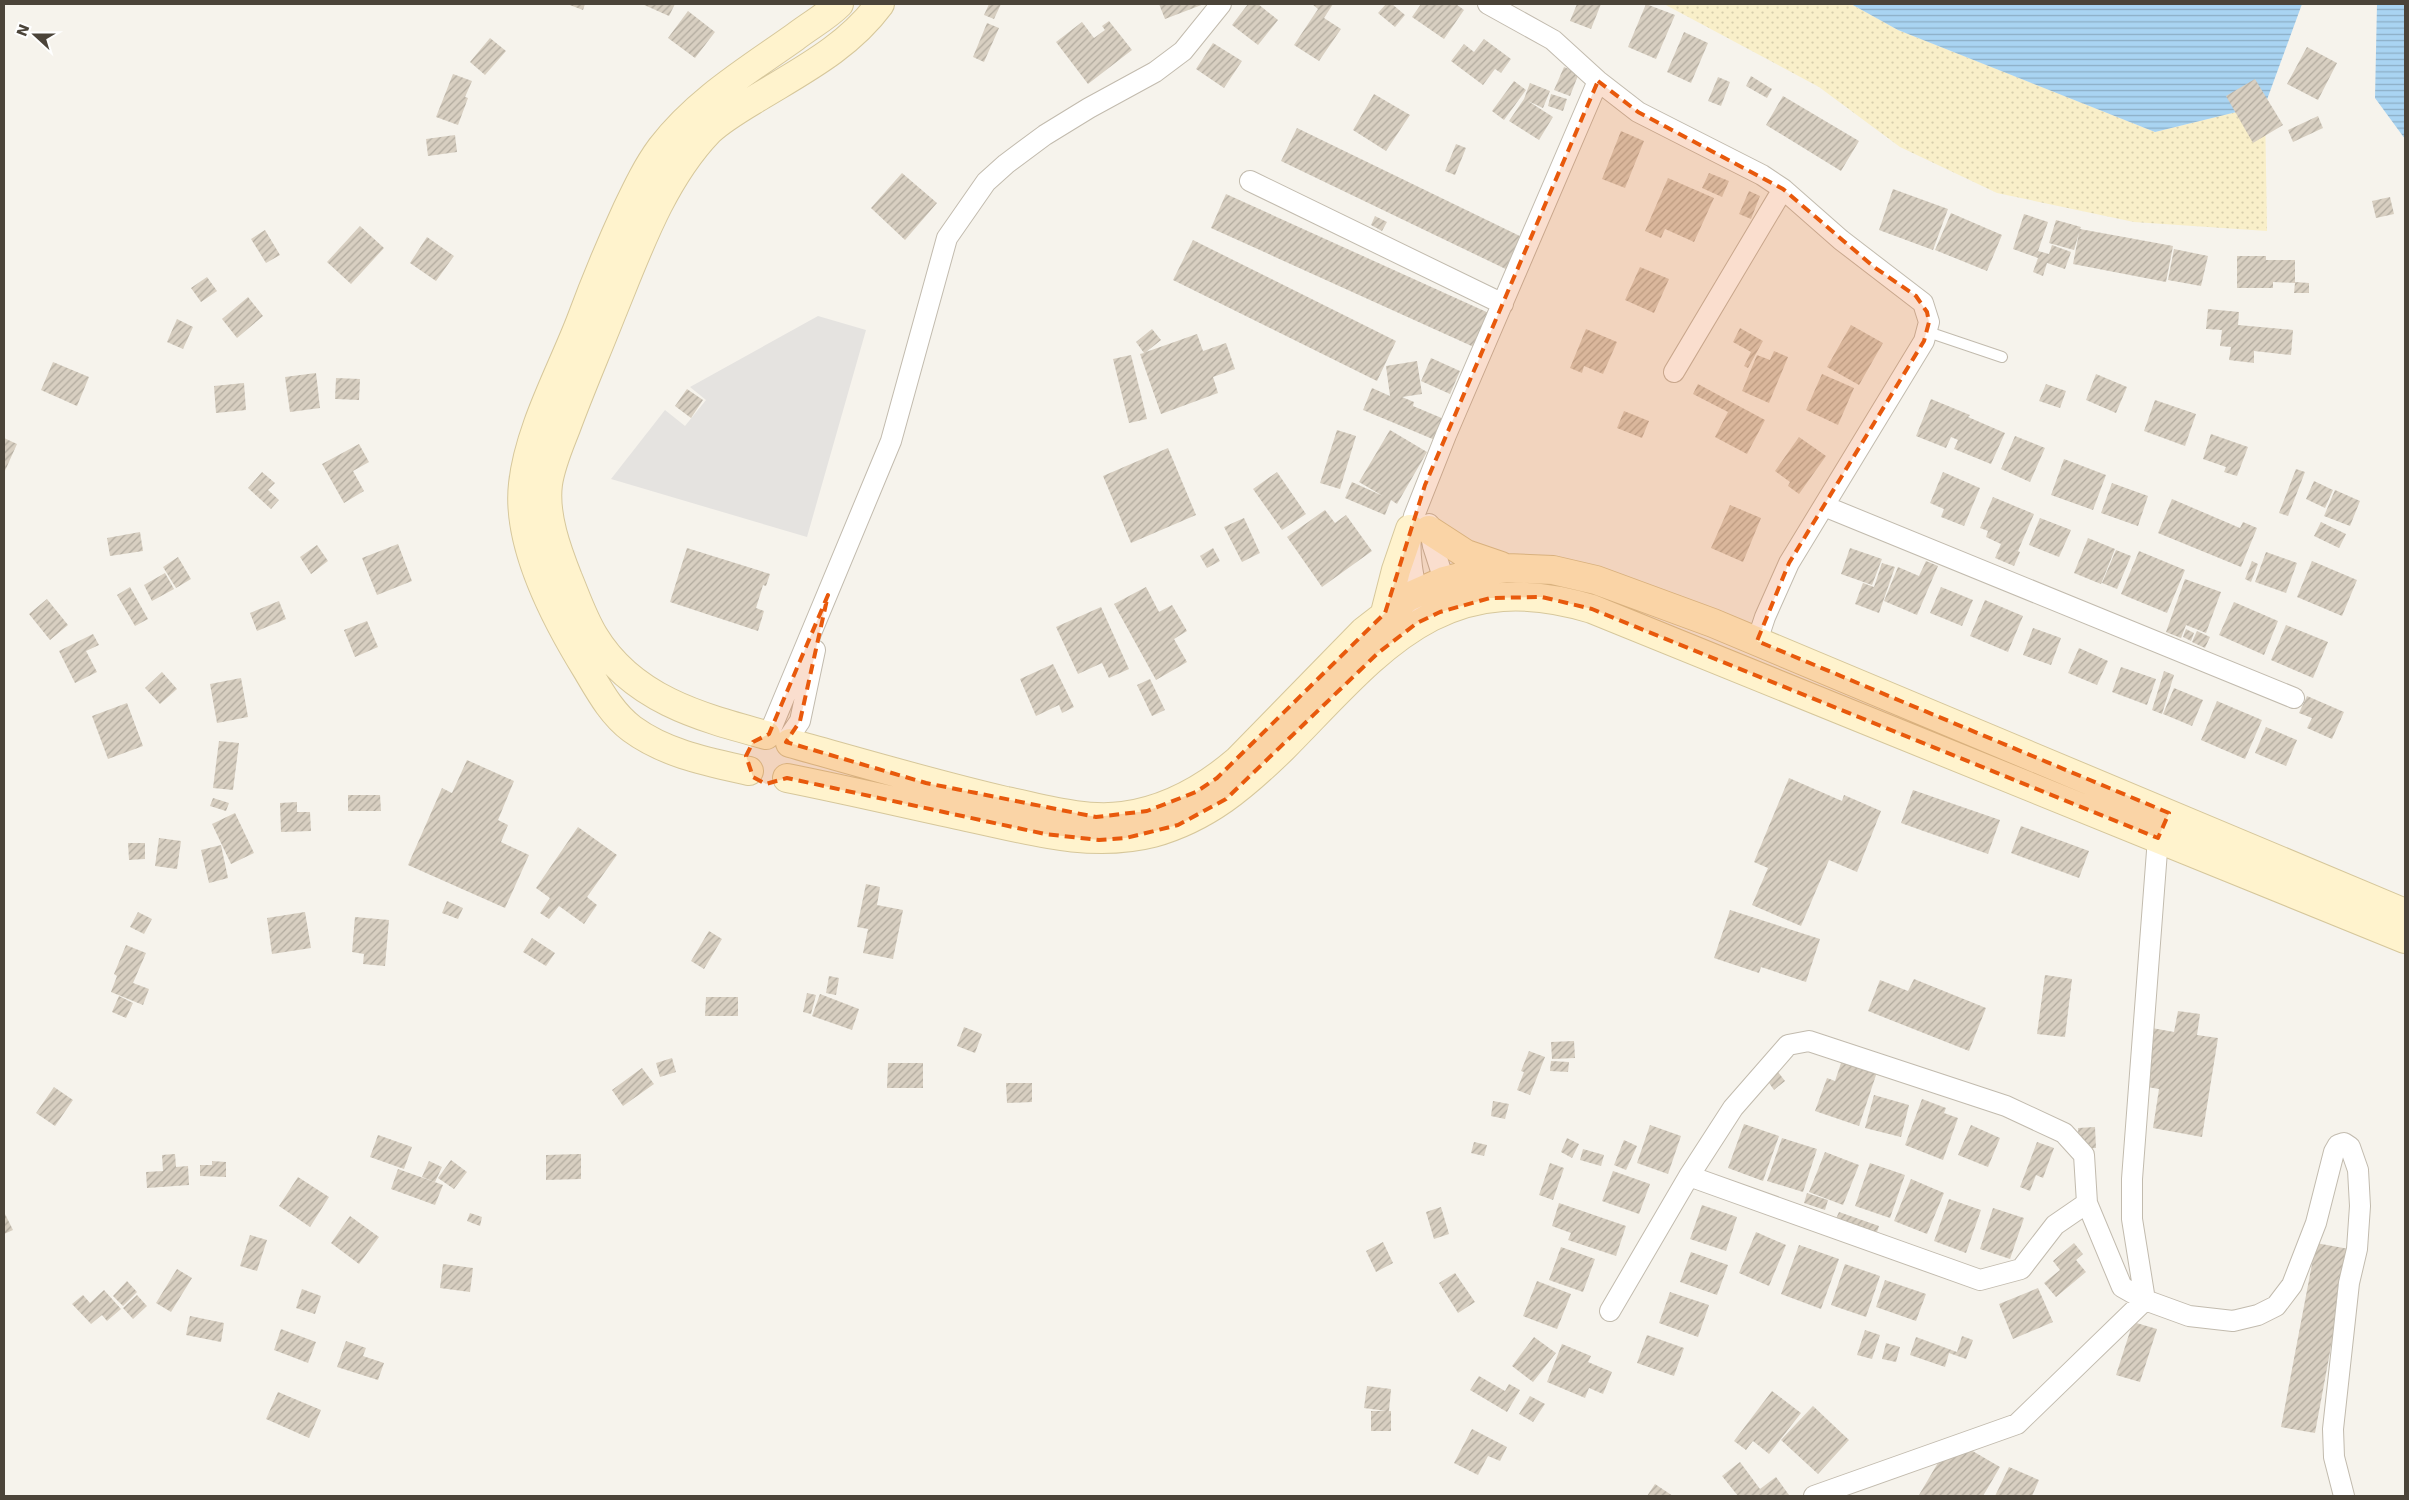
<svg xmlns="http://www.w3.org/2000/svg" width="2409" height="1500" viewBox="0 0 2409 1500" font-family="'DejaVu Sans',sans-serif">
	<defs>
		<pattern id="sand-dots" width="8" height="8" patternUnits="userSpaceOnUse" patternTransform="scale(1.25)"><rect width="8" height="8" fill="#f9efc9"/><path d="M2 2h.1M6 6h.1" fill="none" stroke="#d7cead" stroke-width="1.8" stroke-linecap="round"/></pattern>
		<pattern id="water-rules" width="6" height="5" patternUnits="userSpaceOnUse" patternTransform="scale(1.25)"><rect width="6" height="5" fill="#a9d4f2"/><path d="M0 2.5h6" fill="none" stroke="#8caec5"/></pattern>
		<pattern id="building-hatch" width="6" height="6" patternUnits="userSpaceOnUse" patternTransform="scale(1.25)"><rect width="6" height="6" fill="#d8cfc1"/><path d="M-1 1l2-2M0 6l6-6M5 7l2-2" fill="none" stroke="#b1aa9e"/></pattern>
	</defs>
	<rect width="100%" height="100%" fill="#f6f3ec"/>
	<path fill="url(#sand-dots)" d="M1664 4H1851L1898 30 2155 132 2265 105 2267 231 2134 222 1997 193 1900 147 1819 87Z"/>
	<path fill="#e5e3e0" d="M818 316 866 330 807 537 611 479 665 410 685 426 706 400 690 387Z"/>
	<path fill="url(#water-rules)" d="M1851 4H2302L2265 105 2155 132 1898 30Z
		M2377 4H2405V139L2375 98Z"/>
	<path fill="url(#building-hatch)" d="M567 4H585L583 10Z
		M642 4H675L669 16Z
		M989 4H1001L994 19 984 15Z
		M1159 4H1204L1165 19Z
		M1248 4H1258L1278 20 1258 45 1232 25Z
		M1312 4H1333L1324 18 1341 29 1319 61 1294 45 1318 9Z
		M1386 4H1392L1405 15 1395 27 1378 13Z
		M1421 4H1456L1464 10 1444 39 1412 17Z
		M1577 4H1601L1591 29 1570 21Z
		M1646 4 1675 15 1656 59 1628 47Z
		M688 11 715 32 695 58 668 38Z
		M1109 21 1132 50 1088 84 1056 42 1082 22 1094 38 1105 30 1102 26Z
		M987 23 999 28 984 62 973 57Z
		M1684 32 1708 43 1691 83 1667 72Z
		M490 38 506 51 485 75 470 62Z
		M1484 39 1511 59 1501 73 1495 69 1483 85 1451 61 1464 44 1474 52Z
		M1213 43 1242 61 1224 88 1196 69Z
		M2307 47 2337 63 2318 100 2287 84Z
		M1564 67 1579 73 1570 96 1554 90Z
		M453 74 472 81 465 97 468 98 458 125 436 117Z
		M1751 76 1772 89 1767 98 1746 86Z
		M1718 77 1730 82 1721 106 1708 101Z
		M2255 79 2283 125 2253 143 2226 96Z
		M1514 81 1526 90 1504 120 1492 111Z
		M1530 83 1550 91 1543 108 1528 101 1553 117 1539 140 1509 121 1524 99Z
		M1374 94 1410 115 1386 151 1353 130Z
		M1551 94 1567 99 1563 111 1548 106Z
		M1783 96 1859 141 1841 171 1766 125Z
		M2318 116 2323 128 2293 142 2288 130Z
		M1297 128 1532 242 1516 274 1281 161Z
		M1621 131 1644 141 1625 188 1602 179Z
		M455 135 457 152 428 156 426 139Z
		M1456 144 1466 148 1455 175 1445 171Z
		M902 173 937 203 905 240 871 208Z
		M1709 173 1729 181 1722 197 1702 188Z
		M1668 178 1714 198 1694 242 1665 229 1661 238 1645 231Z
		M1893 189 1948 209 1933 250 1879 230Z
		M1749 191 1760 196 1751 219 1739 214Z
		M1226 194 1491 314 1476 348 1211 228Z
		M2390 197 2394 214 2376 218 2372 201Z
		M1951 213 2002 235 1987 271 1935 250Z
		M2024 214 2048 222 2038 251 2049 254 2052 245 2071 252 2065 269 2047 263 2043 276 2033 272 2038 258 2013 249Z
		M1375 216 1387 222 1382 231 1371 225Z
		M2056 220 2081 227 2080 229 2173 246 2166 282 2073 264 2079 233 2074 250 2049 243Z
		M360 226 384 248 351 284 327 262Z
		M265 230 280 255 266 263 251 239Z
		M427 237 454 256 436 281 410 263Z
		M1193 240 1396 341 1377 381 1173 280Z
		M2174 249 2208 256 2201 286 2168 280Z
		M2237 256H2266V260H2295V282L2309 283V293H2294L2295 283 2273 282V288H2237Z
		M1640 267 1669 279 1654 313 1625 300Z
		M207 277 217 291 201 302 191 288Z
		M248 297 263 316 237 338 222 319Z
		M2208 309 2239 312 2238 325 2293 330 2291 355 2254 351V363L2229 360 2231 347 2220 346 2222 330 2206 329Z
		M177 319 193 327 183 349 167 342Z
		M1851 325 1883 343 1859 385 1827 367Z
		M1740 328 1763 341 1748 368 1744 366 1751 352 1733 342Z
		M1152 329 1161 340 1146 352 1197 334 1203 351 1226 343 1235 369 1213 377 1218 393 1161 414 1140 354 1144 353 1136 342Z
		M1586 329 1617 342 1603 374 1584 366 1582 373 1570 368Z
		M1774 351 1788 357 1769 403 1742 391 1757 355 1770 360Z
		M1131 355 1147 419 1129 423 1113 359Z
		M1431 358 1460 371 1450 394 1421 381Z
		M1417 361 1422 394 1402 397 1414 402 1413 406 1444 419 1435 440 1363 410 1372 388 1390 396 1386 366Z
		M53 362 89 377 77 406 41 390Z
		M316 373 320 408 290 412 285 377Z
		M1822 374 1854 388 1838 425 1806 410Z
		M2096 374 2127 387 2116 413 2086 400Z
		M336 378 360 379 359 400 335 399Z
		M244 383 246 410 216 413 214 386Z
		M1698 384 1765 420 1747 454 1715 437 1728 412 1693 394Z
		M2046 384 2066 391 2060 408 2039 401Z
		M687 389 703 400 691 418 675 406Z
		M1931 399 1970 415 1968 417 2005 433 1991 464 1954 449 1958 440 1951 437 1946 448 1916 436Z
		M2155 400 2196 414 2185 446 2144 431Z
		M1624 411 1649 421 1642 438 1617 428Z
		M1337 430 1356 436 1340 489 1320 483Z
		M1390 430 1427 452 1397 504 1391 500 1385 515 1345 498 1352 482 1383 496 1359 482Z
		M2211 434 2248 447 2237 476 2224 472 2226 467 2203 459Z
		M2015 436 2045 448 2030 482 2001 469Z
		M1799 437 1826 456 1799 494 1788 486 1790 482 1775 471Z
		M4 438 17 444 4 473Z
		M359 444 369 462 353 471 364 491 344 503 322 464Z
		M1168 448 1196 515 1131 543 1103 476Z
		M2064 459 2106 475 2093 510 2051 495Z
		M2296 469 2305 472 2288 516 2279 513Z
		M262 472 275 483 268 490 279 500 271 509 248 488Z
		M1277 472 1306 514 1282 530 1253 489Z
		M1943 472 1980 488 1964 526 1941 517 1944 509 1930 503Z
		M2314 481 2333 490 2325 508 2306 499Z
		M2112 483 2148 496 2138 526 2101 513Z
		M2335 490 2360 501 2350 526 2324 516Z
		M1993 497 2034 514 2018 551 2008 547 2020 552 2014 566 1995 558 2001 544 1986 537 1988 531 1980 528Z
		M2172 499 2240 528 2243 522 2257 528 2241 567 2158 533Z
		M1730 505 1761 518 1743 562 1711 548Z
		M1325 510 1335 523 1346 515 1372 551 1322 587 1287 537Z
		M1244 518 1260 553 1242 562 1224 527Z
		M2040 518 2071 530 2059 557 2029 545Z
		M2321 522 2346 534 2339 548 2314 536Z
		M140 532 143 551 110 556 107 538Z
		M2088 538 2115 549 2101 584 2074 573Z
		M398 544 412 581 377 595 362 558Z
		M317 545 328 561 311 574 300 557Z
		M687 548 770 574 766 586 763 585 756 608 764 611 758 631 670 602Z
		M1213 548 1220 561 1207 568 1200 556Z
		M1850 548 1882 559 1872 585 1841 574Z
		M2116 550 2131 556 2117 589 2102 583Z
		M2139 551 2185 570 2167 613 2121 594Z
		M2266 552 2297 563 2286 593 2255 582Z
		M178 557 191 579 176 588 163 567Z
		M1926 561 1938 566 1917 615 1884 601 1898 567 1919 576Z
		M2252 561 2258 564 2251 582 2245 579Z
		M2312 561 2357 580 2342 616 2297 597Z
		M1882 563 1895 567 1879 613 1855 604 1863 583 1874 587Z
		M165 573 174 589 152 601 144 585Z
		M2185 579 2221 592 2206 633 2186 625 2181 638 2166 632Z
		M130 587 148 619 135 626 117 595Z
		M1146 587 1159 612 1172 605 1187 631 1174 639 1187 662 1156 680 1114 604Z
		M1941 587 1973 600 1962 626 1930 613Z
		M47 599 68 625 50 640 29 614Z
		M1985 600 2023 616 2008 652 1970 636Z
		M279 601 286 619 257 631 250 613Z
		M2234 602 2278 621 2264 655 2219 635Z
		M1101 607 1129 669 1109 678 1102 663 1078 674 1056 627Z
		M367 621 378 647 355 657 344 630Z
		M2286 625 2328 642 2313 678 2271 660Z
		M2033 628 2061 638 2051 665 2023 655Z
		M2186 629 2194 633 2191 641 2183 637Z
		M2197 631 2210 637 2205 648 2192 642Z
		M93 634 99 645 86 651 97 672 75 683 59 651Z
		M2079 648 2108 661 2097 685 2068 673Z
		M1053 664 1074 707 1062 713 1059 705 1036 716 1020 679Z
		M2121 667 2156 679 2147 705 2112 692Z
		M2164 671 2174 675 2162 714 2152 710Z
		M162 672 177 689 160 704 145 688Z
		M241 678 248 717 217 723 210 684Z
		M1150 679 1165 710 1152 716 1137 685Z
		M2174 688 2203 700 2192 726 2163 714Z
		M2307 696 2344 712 2332 739 2307 728 2312 718 2299 713Z
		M2217 701 2262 720 2245 759 2201 740Z
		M127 703 143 746 108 759 92 716Z
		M2266 727 2297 740 2286 766 2255 753Z
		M219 741 239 743 233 790 213 788Z
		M467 760 514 781 498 820 508 825 501 842 529 855 505 908 408 865 442 788 452 793Z
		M1789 778 1842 801 1844 795 1881 811 1857 872 1829 860 1801 926 1752 905 1768 868 1754 862Z
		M1913 790 2000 820 1988 854 1901 823Z
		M348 795H380L381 811H348Z
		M213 798 229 803 226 811 210 806Z
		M297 802V812H310L311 831 281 832 280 803Z
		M235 813 254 853 231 864 212 824Z
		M2021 826 2089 851 2079 878 2011 853Z
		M578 827 617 855 587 897 597 905 584 924 559 906 549 919 540 913 550 898 536 888Z
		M159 838 181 841 177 869 155 866Z
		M128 843H145V859L129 860Z
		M221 845 228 878 209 883 201 850Z
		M866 884 880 887 877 905 903 910 893 959 863 953 868 929 857 927Z
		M447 901 463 908 458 919 442 913Z
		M1730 910 1820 939 1806 982 1761 967 1759 973 1714 958Z
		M138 912 152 919 144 934 130 927Z
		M305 912 311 948 272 954 267 918Z
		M355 917 389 920 385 966 363 964 364 954 352 952Z
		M709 931 722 939 704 969 691 961Z
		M532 938 555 953 546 966 523 952Z
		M126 945 146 953 133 983 149 989 143 1005 111 992 117 976 114 974Z
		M2045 975 2072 979 2065 1037 2037 1034Z
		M829 976 839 978 836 995 826 993Z
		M1914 979 1986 1008 1969 1051 1868 1011 1880 980 1908 991Z
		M807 993 816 995 811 1014 803 1012Z
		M820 994 859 1009 852 1030 812 1016Z
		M119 996 133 1003 126 1018 112 1012Z
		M706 997H738V1016H705Z
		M2178 1011 2200 1014 2197 1035 2218 1038 2202 1137 2153 1128 2159 1089 2142 1086 2152 1028 2174 1032Z
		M964 1027 982 1034 975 1053 957 1046Z
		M1574 1041 1575 1058 1552 1059 1551 1042Z
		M1529 1051 1545 1057 1530 1095 1517 1090 1524 1072 1521 1071Z
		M672 1058 676 1072 660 1077 656 1063Z
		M1842 1060 1877 1072 1859 1126 1815 1111 1827 1078 1835 1081Z
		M1551 1061 1569 1062 1568 1072 1550 1071Z
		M888 1063H923V1088H887Z
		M642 1068 654 1084 623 1106 612 1090Z
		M1778 1072 1785 1081 1774 1090 1767 1080Z
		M1006 1083H1032V1102L1007 1103Z
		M54 1087 73 1100 55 1126 36 1113Z
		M1874 1095 1909 1105 1901 1137 1865 1128Z
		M1922 1099 1946 1108 1944 1113 1958 1118 1943 1160 1905 1145Z
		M1493 1101 1509 1104 1505 1119 1491 1116Z
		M1744 1124 1779 1136 1763 1181 1728 1168Z
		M1650 1125 1681 1136 1668 1174 1637 1163Z
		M1971 1125 2000 1138 1988 1167 1958 1155Z
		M2095 1127 2096 1148 2079 1149 2078 1128Z
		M378 1135 412 1147 404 1169 370 1157Z
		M1567 1138 1579 1144 1572 1158 1561 1152Z
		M1782 1138 1817 1149 1803 1192 1767 1181Z
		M1624 1140 1637 1146 1626 1170 1614 1165Z
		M1474 1142 1487 1145 1484 1156 1471 1153Z
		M2037 1142 2054 1148 2043 1178 2036 1175 2030 1191 2020 1187Z
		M1583 1149 1604 1155 1601 1166 1580 1160Z
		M1825 1152 1859 1165 1843 1205 1809 1192Z
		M175 1154 176 1167 188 1166 189 1185 147 1188 146 1172 163 1171 162 1155Z
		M581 1154V1179L546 1180V1155Z
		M451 1160 467 1172 454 1189 438 1178Z
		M212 1161 226 1162V1177L200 1176V1165H212Z
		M429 1161 442 1167 435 1182 422 1177Z
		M1550 1163 1564 1168 1553 1200 1539 1195Z
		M1870 1163 1905 1175 1890 1218 1855 1206Z
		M398 1169 443 1185 435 1205 391 1189Z
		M1613 1171 1650 1184 1639 1214 1602 1201Z
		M298 1177 329 1197 310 1227 279 1206Z
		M1911 1179 1944 1193 1927 1234 1894 1221Z
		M1807 1193 1828 1200 1825 1210 1804 1203Z
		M1949 1199 1981 1210 1966 1253 1934 1241Z
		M1559 1203 1626 1226 1616 1256 1568 1240 1571 1233 1552 1226Z
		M1702 1205 1737 1217 1726 1251 1690 1239Z
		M1441 1207 1449 1234 1434 1239 1426 1212Z
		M1993 1208 2024 1218 2010 1259 1980 1249Z
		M4 1212 13 1230 4 1234Z
		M1839 1212 1879 1226 1875 1238 1834 1223Z
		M470 1213 482 1217 480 1226 467 1221Z
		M350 1216 379 1237 359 1264 331 1243Z
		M1756 1232 1786 1245 1769 1286 1739 1273Z
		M250 1235 267 1240 257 1271 240 1266Z
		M1383 1242 1393 1263 1376 1272 1366 1251Z
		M2074 1243 2083 1254 2076 1260 2086 1272 2056 1297 2044 1283 2060 1270 2053 1261Z
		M2316 1243 2349 1249 2315 1433 2281 1427Z
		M1799 1245 1839 1259 1821 1309 1781 1294Z
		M1561 1247 1595 1259 1583 1292 1549 1280Z
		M1691 1252 1728 1265 1717 1295 1680 1282Z
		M443 1264 473 1268 470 1292 440 1288Z
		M1845 1264 1880 1276 1866 1317 1831 1305Z
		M177 1269 192 1278 171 1312 156 1303Z
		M1455 1273 1475 1302 1458 1313 1439 1283Z
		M1885 1280 1926 1294 1916 1321 1876 1307Z
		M127 1281 137 1292 123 1306 113 1296Z
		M1537 1281 1571 1294 1557 1329 1523 1316Z
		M2038 1288 2053 1322 2013 1339 1999 1304Z
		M302 1289 321 1296 315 1314 296 1308Z
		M104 1290 121 1309 107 1321 102 1315 91 1324 72 1304 83 1295 90 1303Z
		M1670 1292 1709 1305 1698 1337 1659 1323Z
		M137 1295 147 1306 133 1319 123 1308Z
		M190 1316 224 1323 221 1342 186 1335Z
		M2133 1322 2157 1329 2140 1382 2116 1375Z
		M281 1329 316 1342 308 1363 274 1350Z
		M1865 1330 1880 1335 1872 1359 1857 1355Z
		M1647 1335 1684 1348 1674 1376 1637 1363Z
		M1962 1336 1973 1340 1966 1359 1949 1353 1945 1367 1910 1355 1916 1337 1957 1352Z
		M1534 1337 1556 1353 1533 1382 1512 1366Z
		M346 1341 366 1348 363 1356 384 1363 378 1380 337 1367Z
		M1886 1343 1900 1347 1896 1362 1882 1359Z
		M1562 1344 1591 1356 1588 1362 1612 1372 1603 1394 1589 1388 1585 1398 1547 1382Z
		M1479 1376 1505 1391 1509 1384 1520 1390 1507 1412 1470 1390Z
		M1367 1386 1391 1389 1389 1411H1391V1431H1371V1411H1386L1364 1408Z
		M1772 1391 1801 1413 1769 1454 1753 1441 1746 1450 1734 1441Z
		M278 1392 321 1410 309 1438 266 1419Z
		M1530 1396 1545 1404 1533 1422 1519 1414Z
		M1813 1406 1849 1440 1818 1474 1781 1440Z
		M1472 1429 1507 1447 1500 1461 1488 1456 1478 1475 1454 1463Z
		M1952 1439 2000 1467 1983 1496 1919 1495Z
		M1740 1462 1760 1489 1776 1477 1789 1495 1738 1496 1722 1476Z
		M2009 1467 2039 1480 2032 1496H1995Z
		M1655 1484 1673 1496H1647Z"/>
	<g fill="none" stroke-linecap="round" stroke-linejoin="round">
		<defs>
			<path id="service" d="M1928 332 2002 357"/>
			<path id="minor" d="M1488 4 1553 40 1598 81 1638 112 1762 175 1783 189 1841 240 1923 303 1929 322 1924 341 1789 563 1765 617 1757 641
				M1250 181 1503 304
				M1674 372 1783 189
				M1824 506 2294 698
				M1429 524 1433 546 1453 608
				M1424 620C1415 586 1405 552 1414 516L1446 435 1598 81
				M769 734 891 441 947 238 986 182 1006 164 1045 135 1089 108 1155 72 1183 51 1221 4
				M787 740 800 721 815 650
				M1689 1176 1980 1280 2021 1269 2055 1225 2087 1203
				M2145 1300 2132 1219V1179L2158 838 2162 828
				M1610 1311 1689 1176 1733 1108 1788 1045 1809 1041 2006 1106 2064 1133 2084 1155 2087 1203 2122 1287 2145 1300 2189 1316 2233 1321 2258 1315 2276 1306 2292 1285 2316 1223 2334 1152 2338 1145 2344 1143 2350 1147 2358 1170 2360 1206 2357 1249 2349 1283 2333 1429 2334 1457 2344 1496
				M1814 1496 2017 1424 2145 1300"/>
			<path id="secondary" d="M1429 530 1466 554 1501 566
				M1385 613 1396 570 1410 529
				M766 735C700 717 632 699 594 636 583 618 576 597 568 578 557 550 544 515 548 484 551 464 559 446 566 428 580 390 596 353 611 315 637 252 661 181 709 131 724 117 744 106 762 95 805 69 849 46 880 4
				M790 743C862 763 933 784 1006 801 1045 809 1083 821 1123 816 1167 810 1203 790 1237 761L1364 631 1408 597 1444 581 1483 571 1507 568 1553 570 1596 580 1713 623 2405 913
				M749 771C709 762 666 754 632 729 612 714 600 692 587 670 556 620 516 544 523 484 529 429 561 372 581 320 595 282 610 246 627 209 637 188 647 167 661 148 697 101 747 71 795 37 809 26 826 17 839 4
				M787 778C847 790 907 804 967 817 1028 830 1091 849 1153 833 1207 818 1244 786 1283 748 1378 652 1441 563 1592 609L2405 939"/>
		</defs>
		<use href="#service" stroke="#c2bbae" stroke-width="12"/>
		<use href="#minor" stroke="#c2bbae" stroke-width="22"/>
		<use href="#secondary" stroke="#d6c79b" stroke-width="30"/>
		<use href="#service" stroke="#fff" stroke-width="10"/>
		<use href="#minor" stroke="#fff" stroke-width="20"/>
		<use href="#secondary" stroke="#fff3cd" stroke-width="28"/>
	</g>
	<path fill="#e8590c" fill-opacity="0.2" stroke="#e8590c" stroke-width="4" stroke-dasharray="10 6" stroke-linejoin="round" d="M1598 81 1638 112 1783 189 1874 267 1916 296 1927 312 1929 322 1924 341 1789 563 1757 641 2169 813 2158 838 1592 609 1542 597 1490 598 1440 612 1417 623 1378 653 1226 799 1178 825 1126 838 1099 840 1045 834 787 778 766 784 753 777 746 756 753 742 769 734 828 595 800 721 786 742 926 783 1096 817 1147 811 1196 792 1217 778 1385 613 1425 485Z"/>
	<rect width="2409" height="1500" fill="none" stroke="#4b4439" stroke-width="10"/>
	<g transform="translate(35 35) rotate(291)" stroke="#ffffff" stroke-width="4" paint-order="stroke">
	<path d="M0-4L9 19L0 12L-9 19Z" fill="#4b4439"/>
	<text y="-8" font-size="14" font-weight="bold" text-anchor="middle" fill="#4b4439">N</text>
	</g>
</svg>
